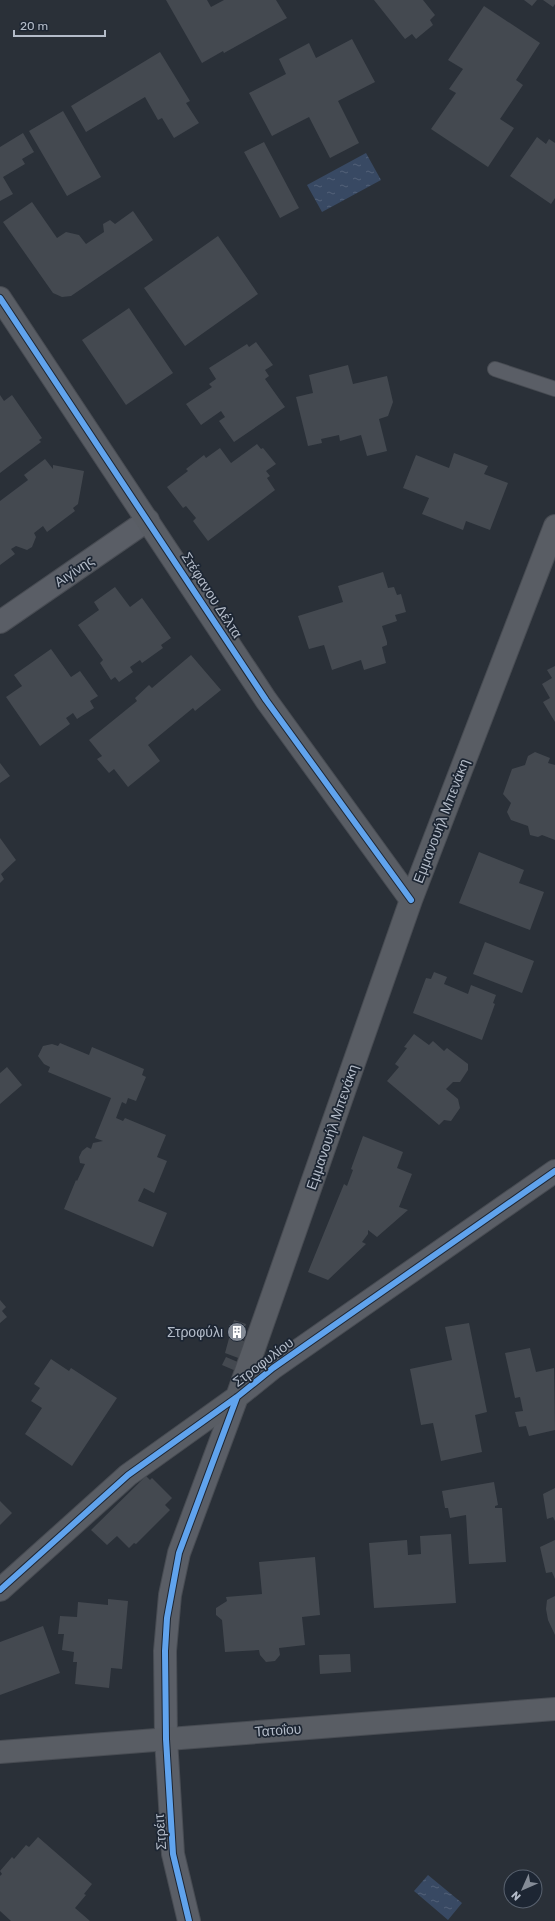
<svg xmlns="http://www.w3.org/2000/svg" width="555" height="1921" viewBox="0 0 555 1921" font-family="Rubik,sans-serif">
	<defs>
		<pattern id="water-ripples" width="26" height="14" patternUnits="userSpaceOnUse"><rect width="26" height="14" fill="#384963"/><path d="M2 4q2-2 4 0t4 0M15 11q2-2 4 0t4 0" fill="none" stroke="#526178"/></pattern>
	</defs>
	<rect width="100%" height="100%" fill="#2a3038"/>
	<path fill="url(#water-ripples)" d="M366 153 381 180 322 212 307 185Z
		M428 1875 462 1903 448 1920 414 1891Z"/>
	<path fill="#444950" d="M166 0H207L211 7 224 0H276L287 18 224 53 223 51 202 63Z
		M374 0H423L435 15 430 20 433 25 416 39 412 34 405 39Z
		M524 0H537L532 6Z
		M543 0H555V4L553 7Z
		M484 6 540 43 516 80 523 85 500 119 514 128 488 167 431 129 456 93 449 89 463 69 448 60Z
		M352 39 375 82 338 101 359 143 330 158 309 117 272 136 249 93 286 74 279 59 309 43 316 58Z
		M160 52 190 101 186 103 199 123 174 138 162 118 158 120 145 97 86 132 71 106Z
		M63 111 101 177 67 196 29 131Z
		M23 133 34 152 22 159 25 164 3 177 13 194 0 201V147Z
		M537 137 546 144 549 139 555 143V198L551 204 510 176Z
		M264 142 299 208 280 218 244 152Z
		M32 202 57 238 66 232 79 235 86 244 104 232 103 224 110 220 115 224 133 211 153 240 71 296 62 297 53 293 3 222Z
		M218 236 258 294 185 346 144 288Z
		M129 308 173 373 126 405 82 340Z
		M256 342 273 365 265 370 269 376 265 379 285 407 234 442 219 421 225 417 221 411 201 425 186 404 212 387 209 384 216 379 209 368 247 344 249 347Z
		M348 365 353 384 387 376 393 402 388 416 379 419 387 451 367 456 361 435 340 441 339 435 321 439 322 443 308 446 296 397 313 393 309 375Z
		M0 395 4 401 12 395 42 438 39 440 41 442 0 473Z
		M257 444 261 449 263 448 276 464 266 471 270 476 267 478 275 490 208 541 193 521 196 518 186 506 183 508 167 487 188 471 186 469 204 455 206 458 220 448 231 463Z
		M454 453 488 466 484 474 508 483 490 530 466 521 463 530 422 514 429 498 403 488 416 455 449 468Z
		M45 459 53 469V465L84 471 78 504 73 508 75 511 47 532 43 526 34 533 36 537 32 547 27 550 16 546 11 549 15 554 0 565V501L28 480 24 475Z
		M383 572 388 588 394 587 397 595 401 594 406 612 395 615 397 621 382 626 387 642V645L382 647 386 663 364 670 361 660 332 670 324 645 309 649 298 616 343 602 338 586Z
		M115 587 130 607 142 598 171 638 161 645 163 648 142 663 140 660 130 667 133 672 119 682 115 677 111 680 100 663 103 660 78 625 99 610 94 602Z
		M51 649 71 677 80 671 98 696 90 701 94 708 77 719 73 713 66 718 70 724 40 746 6 697 22 686 14 675Z
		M191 655 221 690 195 711 193 708 148 745 160 761 128 787 114 769 109 773 97 759 102 756 89 740 137 701 135 698 149 685 152 688Z
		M555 666V722L543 702 550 698 542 684 552 678 547 670Z
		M535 752 550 758 548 763 555 765V840L542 835 538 837 530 835 528 826 511 820 507 812 511 803 503 794 512 769 525 765 528 756Z
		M0 763 10 776 0 783Z
		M0 838 16 860 1 874 4 879 0 883Z
		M479 852 524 870 519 883 544 892 530 930 459 903Z
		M485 942 534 961 522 993 473 974Z
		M434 972 447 977 444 984 468 994 471 985 496 995 493 1003 495 1004 482 1040 413 1013 426 978 431 979Z
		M414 1034 429 1045 433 1041 444 1051 447 1048 468 1064V1070L460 1082H453L446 1089 458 1099 460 1108 451 1121 444 1120 439 1125 387 1081 399 1067 395 1064 407 1048 404 1047Z
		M60 1043 89 1055 92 1047 144 1069 142 1075 146 1077 136 1101 128 1098 126 1104 122 1102 116 1118 123 1121 125 1118 166 1135 157 1157 167 1161 154 1193 144 1188 138 1201 167 1213 153 1247 64 1209 76 1180 77 1181 85 1164 80 1163 79 1157 82 1151 87 1147 91 1149 93 1143 103 1141 95 1138 111 1098 48 1072 50 1067 44 1064 38 1056 43 1046 52 1044 58 1046Z
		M7 1067 22 1085 0 1104V1073Z
		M363 1136 403 1152 397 1168 412 1174 399 1207 408 1210 377 1237 368 1230V1234L362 1242 366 1244 328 1280 308 1272 344 1184 347 1186 353 1170 351 1169Z
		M0 1300 6 1307 2 1311 7 1317 0 1323Z
		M234 1320 246 1324 241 1340 246 1342 241 1359 225 1353Z
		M469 1323 487 1412 475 1415 482 1452 441 1461 433 1423 421 1425 410 1369 452 1360 445 1327Z
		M530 1348 536 1372 554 1368 555 1430 529 1436 526 1426 519 1427 515 1412 523 1411 520 1397 515 1398 505 1353Z
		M226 1357 240 1363 236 1371 222 1365Z
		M51 1359 69 1371 71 1368 117 1398 72 1466 25 1434 42 1408 31 1401 40 1388 34 1384Z
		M146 1476 150 1480 152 1478 172 1498 165 1505 170 1510 136 1544 134 1543 129 1548 117 1536 107 1545 91 1530Z
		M494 1482 498 1505 495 1506V1508H502L506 1562 469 1564 466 1515 450 1518 448 1508H445L442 1491Z
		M555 1488V1521L553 1517 547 1519 543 1494Z
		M0 1501 12 1513 0 1525Z
		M451 1534 456 1603 374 1608 369 1543 407 1540 408 1555 421 1554 420 1536Z
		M555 1540V1579L552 1572 546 1573 540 1547Z
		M315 1557 320 1615 302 1617 305 1645 279 1648 280 1655 275 1661 266 1662 260 1655 259 1650 225 1652 222 1620 216 1615V1608L227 1601 226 1597 262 1594 259 1562Z
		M555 1596V1635L548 1620 546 1609 547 1600Z
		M108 1599 128 1601 122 1669 111 1668 109 1688 75 1684 77 1662H73L74 1652 62 1650 64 1634H58L60 1616 77 1617 78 1602 108 1605Z
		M43 1626 60 1673 0 1695V1642Z
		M350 1654 351 1672 320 1674 319 1655Z
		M38 1837 92 1884 84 1894 86 1895 75 1908 90 1921H11L0 1911V1876L2 1874 0 1871 12 1857 14 1859 26 1845 29 1847Z"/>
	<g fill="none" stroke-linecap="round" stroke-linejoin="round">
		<defs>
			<path id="lane" d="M495 369 555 389"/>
			<path id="street" d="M0 622 148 520
				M189 1921 173 1854 166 1739 165 1651 170 1595 179 1553 237 1397 273 1368 555 1171"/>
			<path id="secondary" d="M0 298 266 700 411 900
				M0 1590 128 1475 237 1397 411 900 555 526
				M0 1752 555 1709"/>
		</defs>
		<use href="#lane" stroke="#484c53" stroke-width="16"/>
		<use href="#street" stroke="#484c53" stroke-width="24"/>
		<use href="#secondary" stroke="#484c53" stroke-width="24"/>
		<use href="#lane" stroke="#5a5e66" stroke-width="14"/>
		<use href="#street" stroke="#5a5e66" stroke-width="22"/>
		<use href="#secondary" stroke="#595d64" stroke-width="22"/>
		<defs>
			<path id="cycleway" d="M0 298 266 700 411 900
				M0 1590 128 1475 237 1397 273 1368 555 1171
				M189 1921 173 1854 166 1739 165 1651 167 1618 179 1553 237 1397"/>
		</defs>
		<use href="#cycleway" stroke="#1d2633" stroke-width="8"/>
		<use href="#cycleway" stroke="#60a3ed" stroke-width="6"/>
	</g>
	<defs>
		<symbol id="building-disc" viewBox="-11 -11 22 22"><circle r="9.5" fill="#848b96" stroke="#1d2633"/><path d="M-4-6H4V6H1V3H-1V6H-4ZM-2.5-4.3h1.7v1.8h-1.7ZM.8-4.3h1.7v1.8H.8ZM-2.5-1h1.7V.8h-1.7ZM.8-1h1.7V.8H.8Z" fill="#fff"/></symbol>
	</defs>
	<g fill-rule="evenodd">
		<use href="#building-disc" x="226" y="1321" width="22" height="22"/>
	</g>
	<g text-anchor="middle" stroke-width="3.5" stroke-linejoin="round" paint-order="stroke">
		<g font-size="14" fill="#b4bcc9" stroke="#1d2633">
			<text transform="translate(74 571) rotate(-34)" y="5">Αιγίνης</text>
			<text transform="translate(212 595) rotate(57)" y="5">Στέφανου Δέλτα</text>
			<text transform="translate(441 821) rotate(-69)" y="5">Εμμανουήλ Μπενάκη</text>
			<text transform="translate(332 1127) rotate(-71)" y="5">Εμμανουήλ Μπενάκη</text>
			<text transform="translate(263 1362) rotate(-37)" y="5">Στροφυλίου</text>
			<text transform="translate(278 1730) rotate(-4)" y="5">Τατοΐου</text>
			<text transform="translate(160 1832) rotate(-94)" y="5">Στρέιτ</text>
		</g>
		<g font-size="14" fill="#b4bcc9" stroke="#1d2633" text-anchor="end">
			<text x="223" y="1337">Στροφύλι</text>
		</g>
	</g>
	<g transform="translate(523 1889) rotate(225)"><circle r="19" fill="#1d2633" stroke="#59626f"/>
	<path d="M0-3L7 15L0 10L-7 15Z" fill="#848b96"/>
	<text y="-6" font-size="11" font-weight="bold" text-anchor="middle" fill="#b4bcc9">N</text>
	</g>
	<path d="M14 30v6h91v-6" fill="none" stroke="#b4bcc9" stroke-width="2"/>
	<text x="20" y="30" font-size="12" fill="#b4bcc9" stroke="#1d2633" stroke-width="3" paint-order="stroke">20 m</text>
</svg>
